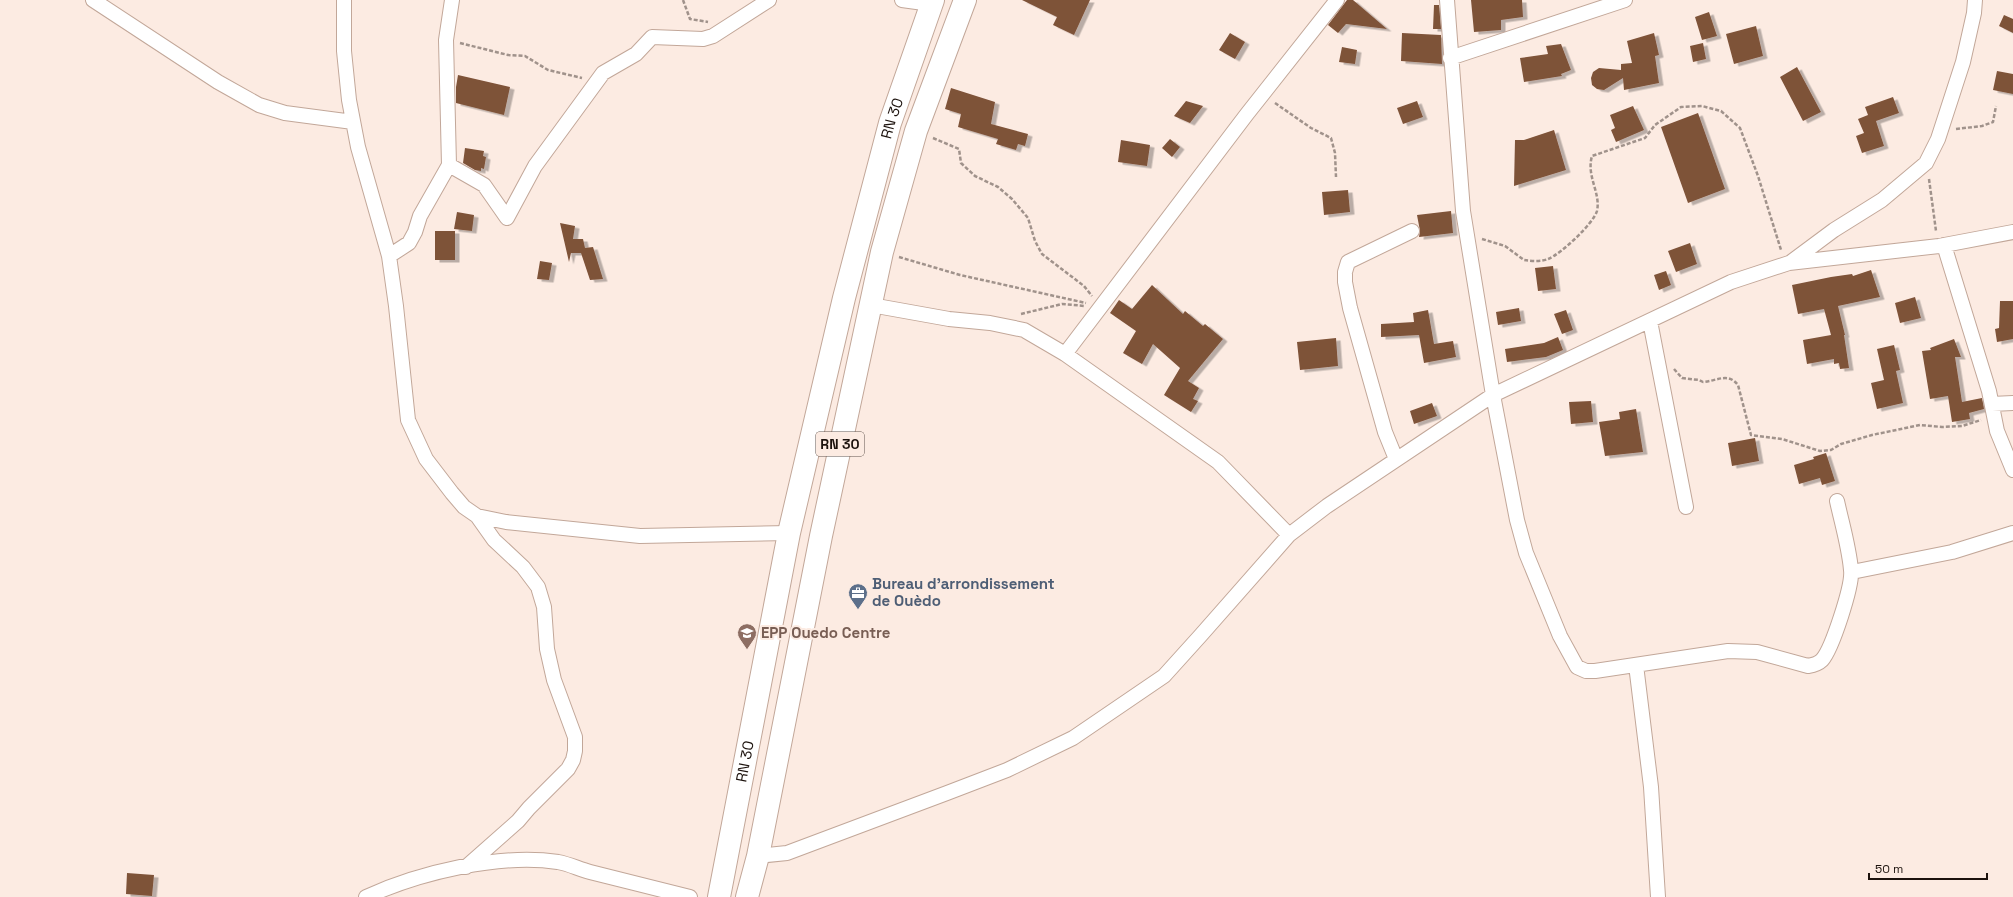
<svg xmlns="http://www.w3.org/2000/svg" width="2013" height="897" viewBox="0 0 2013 897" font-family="'Space Grotesk',sans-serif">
	<defs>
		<filter id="shadow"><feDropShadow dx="4.5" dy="2.5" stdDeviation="0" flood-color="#0004"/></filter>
	</defs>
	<rect width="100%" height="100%" fill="#fcebe2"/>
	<path fill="#7e5239" filter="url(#shadow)" d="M1022 0H1090L1074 35 1053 25 1057 17Z
		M1347 0H1353L1387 29 1346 24 1338 33 1328 25Z
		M1471 0H1522L1523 17 1501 20V30L1474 32Z
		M1434 5H1439L1441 29H1433Z
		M1709 12 1717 36 1702 40 1695 17Z
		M2004 15 2013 19V33L1999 26Z
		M1756 26 1763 56 1734 64 1726 34Z
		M1230 33 1245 42 1235 59 1219 50Z
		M1402 33 1441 35 1442 64 1401 61Z
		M1654 33 1659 55 1655 56 1659 83 1624 90 1623 78 1604 90 1597 89 1592 85 1591 78 1593 72 1599 68 1621 70V64L1632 63 1627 41Z
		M1703 43 1706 59 1693 62 1690 46Z
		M1561 44 1571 70 1561 74 1562 76 1524 82 1520 58 1548 54 1546 46Z
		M1342 47 1357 50 1355 64 1339 62Z
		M1797 67 1821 112 1803 121 1780 77Z
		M1997 71 2013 74V94L1993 90Z
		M458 75 510 87 504 115 456 103V87Z
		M951 88 995 102 991 124 1028 134 1025 146 1018 144 1016 150 996 144 998 139 958 127 961 114 945 109Z
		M1893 97 1899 113 1876 121 1884 146 1862 153 1856 136 1864 133 1858 119 1868 115 1865 107Z
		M1186 101 1203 106 1190 123 1174 116Z
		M1417 101 1423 117 1403 124 1397 108Z
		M1633 106 1644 130 1616 142 1611 130 1615 128 1610 115Z
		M1698 113 1725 189 1688 203 1661 127Z
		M1554 130 1566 170 1514 186 1515 140H1524Z
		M1170 139 1180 147 1172 157 1162 148Z
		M1121 140 1150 145 1147 166 1118 162Z
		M465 148 484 151 483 156 486 157 484 169 481 168V171L475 170 463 163Z
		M1348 190 1350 212 1324 215 1322 192Z
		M1451 211 1453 233 1419 237 1420 231 1417 215Z
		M457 212 474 215 472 231 454 229Z
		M560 223 575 226 573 239H583L585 248 593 247 603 279 590 280 581 253H571L569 262Z
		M435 231H455V260H435Z
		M1690 243 1697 264 1676 272 1668 251Z
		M540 261 552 263 549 280 537 279Z
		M1553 266 1556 289 1538 291 1535 268Z
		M1871 270 1880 297 1838 306 1845 335H1844L1849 368 1840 369 1839 363 1834 364V359L1807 364 1803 340 1831 335 1824 309 1798 314 1792 285 1831 277 1852 274 1853 276Z
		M1666 271 1671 285 1659 290 1654 275Z
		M1152 285 1183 314 1185 311 1203 326 1205 324 1223 339 1188 381 1199 388 1193 399 1198 401 1191 412 1164 395 1180 368 1153 344 1142 364 1123 353 1136 331 1110 313 1119 300 1132 309Z
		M1915 297 1921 318 1900 323 1895 303Z
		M2000 301H2013V339L1997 342 1995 329 1999 328Z
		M1519 308 1521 321 1498 325 1496 312Z
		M1428 310 1434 344 1453 341 1456 357 1424 363 1419 335 1381 337V324L1414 322 1413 313Z
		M1566 310 1573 330 1562 334 1554 314Z
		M1558 337 1563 350 1546 357 1507 362 1505 349 1544 343Z
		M1336 338 1338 366 1300 370 1297 342Z
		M1954 339 1961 357H1955L1962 402 1982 398 1984 409 1969 413 1970 419 1952 422 1948 396 1930 399 1922 351 1931 350 1930 348Z
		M1894 345 1900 370 1896 371 1903 403 1877 409 1871 383 1884 380 1877 349Z
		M1591 401 1593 422 1571 424 1569 402Z
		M1432 403 1437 416 1414 424 1410 411Z
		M1636 409 1643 452 1605 456 1599 422 1620 419 1619 412Z
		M1755 438 1759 461 1732 466 1728 443Z
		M1826 453 1835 481 1822 485 1820 478 1799 484 1794 465 1814 459 1813 457Z
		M127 873 154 875 152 896 126 894Z"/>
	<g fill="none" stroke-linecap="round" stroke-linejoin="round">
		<defs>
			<path id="street" d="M93 0 218 82 259 105 285 113 353 122
				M344 0V51L349 100 358 147 389 256 396 306 408 420 426 459 452 493 464 507 477 516 494 540 523 567 538 587 544 607 547 649 554 680 575 737V751L573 760 568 769 529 808 518 821 466 867
				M902 0 931 4
				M1447 0 1463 211 1493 395 1517 520 1526 553 1560 636 1577 667 1586 671H1595L1728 651 1757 652 1808 666C1814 665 1818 664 1822 660 1832 649 1853 585 1851 570 1849 547 1842 524 1837 501
				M1450 58 1625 0
				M449 165 484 185 507 218 535 166 603 73 636 54 652 37 703 39 713 36 769 0
				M1944 245 1989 391 1997 431 2013 470
				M389 256 409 243 415 232 420 216 449 165 446 40 452 0
				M1791 262 1834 230 1882 200 1926 163 1938 139 1963 62 1974 13 1975 0
				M871 305 949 319 990 323 1024 330 1065 354 1218 462 1289 535
				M1650 321 1686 507
				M1065 354 1247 114 1337 0
				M1992 404 2013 403
				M1396 459 1385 432 1350 308 1345 282V272L1348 262 1412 231
				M477 516 506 522 640 536 789 533
				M1852 572 1952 552 2013 533
				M1636 665 1651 787 1658 897
				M758 856 787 853 947 793 1007 770 1073 738 1164 676 1201 635 1289 535 1327 506 1493 395 1731 282 1789 263 1939 246 2013 232
				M366 897C418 873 500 853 558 862 569 864 579 869 590 872 623 880 657 889 690 897"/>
			<g id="primary">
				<path id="s1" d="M719 897 789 533 844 298 890 123 933 0"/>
				<path d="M747 897 758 856 821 536 882 252 916 131 965 0"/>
			</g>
		</defs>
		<use href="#street" stroke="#c2a799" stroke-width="16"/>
		<use href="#primary" stroke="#c2a799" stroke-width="24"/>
		<path stroke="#a0928b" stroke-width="2.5" stroke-dasharray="4 2" stroke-linecap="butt" d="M683 0 690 19 708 22
			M460 43 508 55 525 56 548 70 582 78
			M1275 103 1311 128 1331 138 1335 153 1336 177
			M1956 129 1982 126 1993 122 1996 106
			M933 138 959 149 961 163 975 176 998 187 1012 199 1028 218 1035 241 1042 254 1084 286 1092 296
			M1929 179 1936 231
			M1482 239 1505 246 1524 260C1531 261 1541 262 1548 259 1561 254 1593 224 1597 211 1601 193 1586 176 1592 156L1645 138 1655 125 1681 107 1702 106 1721 111 1740 128 1758 176 1781 250
			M899 257 960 275 1086 303
			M1021 314 1062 304 1085 306
			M1674 369 1682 378 1699 380 1703 382C1717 381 1728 372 1738 385L1751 435 1782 439 1820 451 1831 450 1841 444 1872 435 1920 425 1942 427 1962 426 1981 420"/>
		<use href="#street" stroke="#fff" stroke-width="14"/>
		<use href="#primary" stroke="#fff" stroke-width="22"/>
	</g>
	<defs>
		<symbol id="office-pin" viewBox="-11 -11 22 30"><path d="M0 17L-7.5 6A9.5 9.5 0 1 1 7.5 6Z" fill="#5c6f8a" stroke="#fcebe2"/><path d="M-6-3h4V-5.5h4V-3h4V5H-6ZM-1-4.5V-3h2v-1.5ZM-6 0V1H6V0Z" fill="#fff"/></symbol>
		<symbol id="school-pin" viewBox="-11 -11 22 30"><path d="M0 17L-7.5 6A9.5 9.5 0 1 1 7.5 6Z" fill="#8d6e63" stroke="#fcebe2"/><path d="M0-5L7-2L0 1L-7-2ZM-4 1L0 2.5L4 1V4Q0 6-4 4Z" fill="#fff"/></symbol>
	</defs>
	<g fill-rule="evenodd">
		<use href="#office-pin" x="847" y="582" width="22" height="30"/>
		<use href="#school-pin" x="736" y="622" width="22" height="30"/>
	</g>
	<g text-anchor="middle" stroke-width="4" stroke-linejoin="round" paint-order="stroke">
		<rect fill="#fcebe2" stroke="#5f534d" stroke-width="1" x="816" y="432" width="48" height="24" rx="3"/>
		<g font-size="14" font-weight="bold" fill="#1c120d">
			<text x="840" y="449">RN 30</text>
		</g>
		<g font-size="15" fill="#1c120d" stroke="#fcebe2">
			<text dy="5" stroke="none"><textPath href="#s1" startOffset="798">RN 30</textPath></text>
			<text dy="5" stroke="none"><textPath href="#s1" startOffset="138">RN 30</textPath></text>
		</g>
		<g font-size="15" font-weight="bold" fill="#4e5e75" stroke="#fcebe2" text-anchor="start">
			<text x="872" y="589">Bureau d'arrondissement<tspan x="872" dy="17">de Ouèdo</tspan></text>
		</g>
		<g font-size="15" font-weight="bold" fill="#785e54" stroke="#fcebe2" text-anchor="start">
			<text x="761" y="638">EPP Ouedo Centre</text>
		</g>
	</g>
	<path d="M1869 873v6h118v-6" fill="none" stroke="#1c120d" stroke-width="2"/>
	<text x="1875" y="873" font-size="12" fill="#1c120d" stroke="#fcebe2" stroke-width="3" paint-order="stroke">50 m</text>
</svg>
